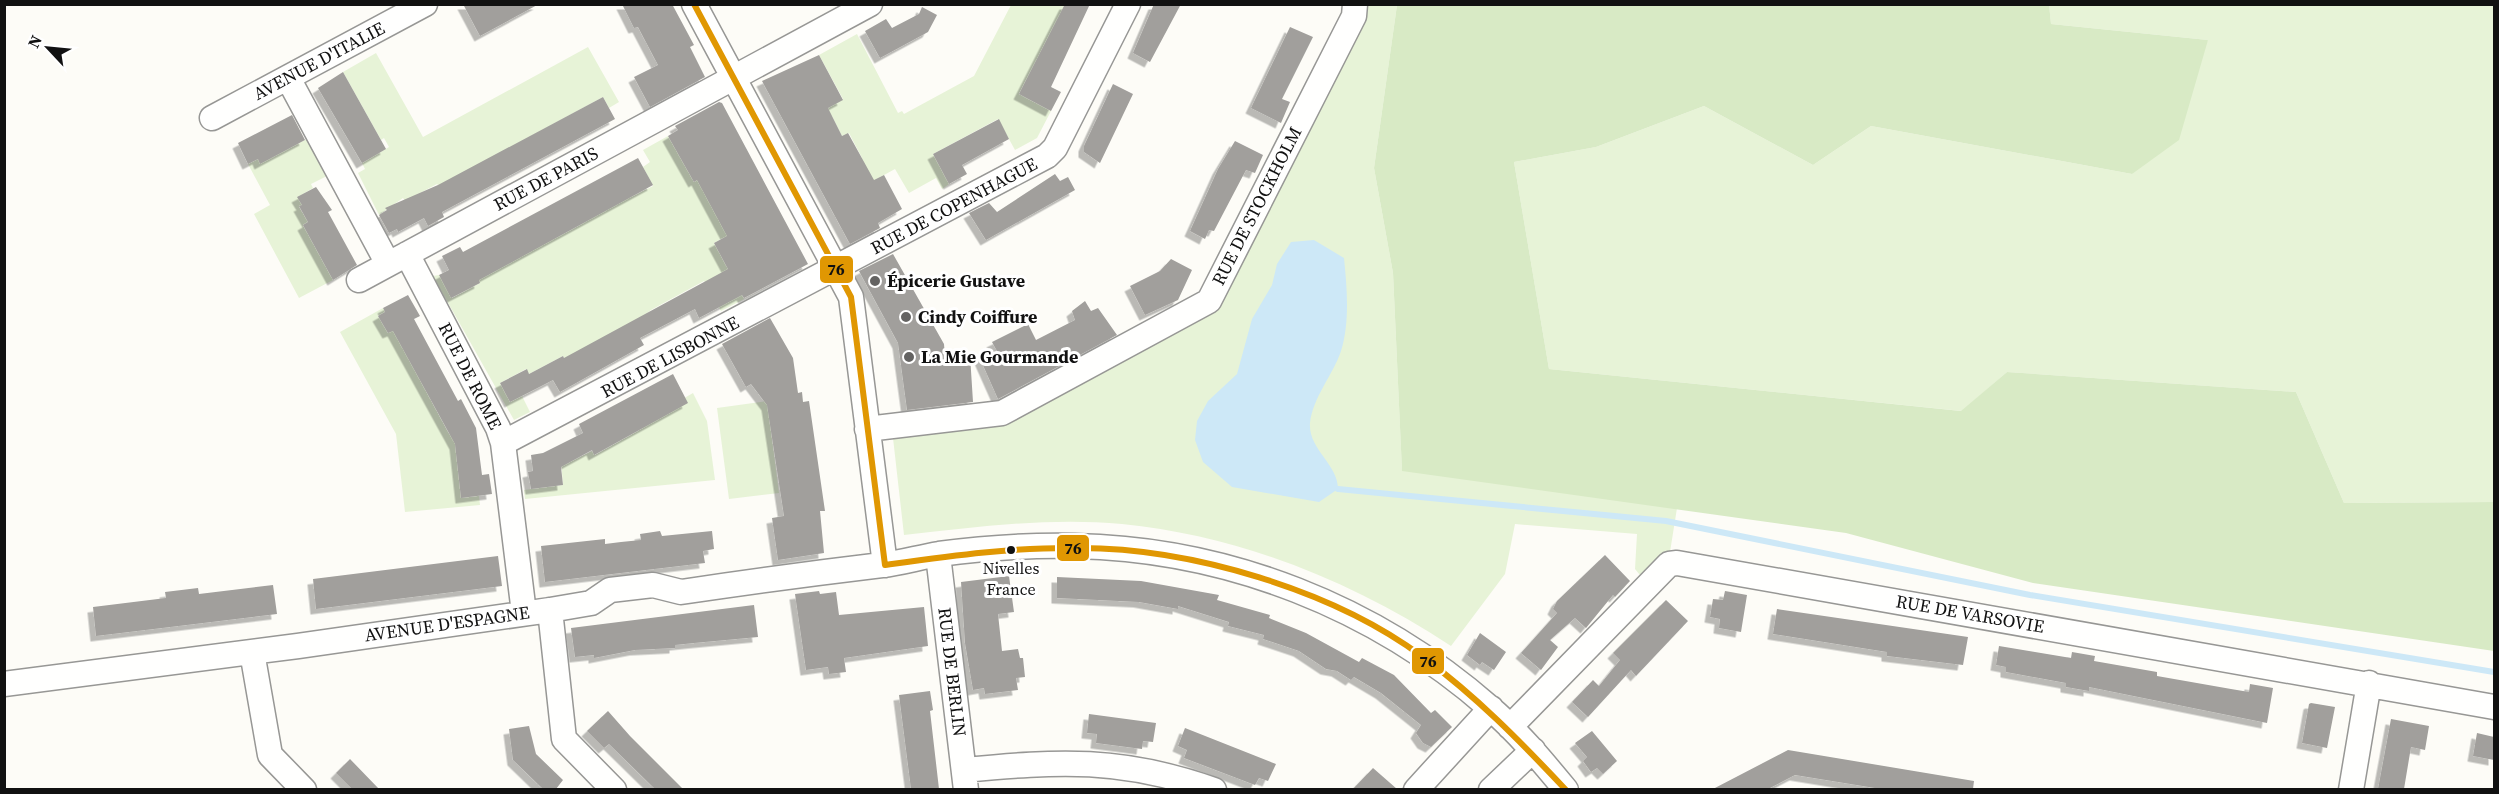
<svg xmlns="http://www.w3.org/2000/svg" width="2499" height="794" viewBox="0 0 2499 794" font-family="'Source Serif 4',serif">
	<defs>
		<filter id="shadow"><feDropShadow dx="-5.5" dy="5.5" stdDeviation="0" flood-color="#0004"/></filter>
	</defs>
	<rect width="100%" height="100%" fill="#fdfcf7"/>
	<path fill="#e7f3d7" d="M1011 5H1065L1019 94 1051 111 1037 138 1015 150 998 119 933 154 949 184 942 189 936 178 909 193 895 169 864 186 862 158 849 133 842 136 832 116 821 112 843 99 819 55 857 34 898 113 902 111 904 114 974 76Z
		M1365 5H1397L1374 168 1393 273 1402 470 1677 508 1670 552 1644 580 1635 569 1637 534 1515 524 1505 574 1451 646C1352 581 1241 536 1122 524 1050 517 976 527 904 535L893 438 1005 423 1216 309Z
		M2049 5H2494V502L2344 503 2296 392 2007 372 1962 411 1549 369 1514 162 1596 147 1704 106 1813 165 1871 126 2132 174 2208 40 2051 24Z
		M588 47 619 102 609 108 603 97 439 186 437 184 405 201 403 198 379 215 358 173 365 169 362 163 389 147 384 138 381 140 343 72 376 53 423 137Z
		M668 136 694 182 699 179 749 238H723L714 243 744 299 721 311 704 281 651 310 572 373 563 356 529 374 526 369 500 383 510 402 522 396 530 412 514 420 433 276 439 275 452 298 480 283 476 275C528 251 582 229 627 194L629 198 653 186 643 167 650 162 643 150Z
		M307 139 327 176 311 184 313 188 298 197 302 205 299 207 308 222 303 225 333 280 299 298 254 214 270 205 248 164 258 159 261 163Z
		M383 308 385 312 378 316 388 333 393 330 449 434 454 435 461 498 479 496 480 505 405 512 396 434 340 332Z
		M693 393 707 421 715 480 525 499 524 490 563 485 561 461 566 464 592 451 595 455 643 428 641 423Z
		M767 401 779 493 729 499 717 408Z"/>
	<path fill="#d8eac5" d="M2049 4 2051 24 2208 40 2179 140 2132 174 1871 126 1813 165 1704 106 1596 147 1514 162 1549 369 1961 411 2007 372 2296 392 2344 503 2494 502V651L2033 583 1846 533 1402 471 1393 273 1374 168 1397 5Z"/>
	<path fill="#cde8f7" d="M1314 240 1344 258C1347 288 1350 322 1341 351 1333 375 1313 397 1310 423 1308 449 1338 464 1338 489L1319 502 1232 487 1203 462 1195 440 1197 421 1208 401 1237 374 1252 319 1272 285 1277 264 1291 242Z"/>
	<g fill="none" stroke-linecap="round" stroke-linejoin="round">
		<path stroke="#cde8f7" stroke-width="6" d="M1338 489 1666 521 2030 595 2494 672"/>
	</g>
	<path fill="#a19f9c" filter="url(#shadow)" d="M463 4H539L480 36Z
		M622 4H672L694 45 690 47 705 77 650 107 634 77 658 65 638 27 634 28Z
		M1065 4H1090L1051 87 1061 92 1051 111 1019 94Z
		M1154 4H1181L1150 62 1133 53Z
		M922 7 937 15 928 32 880 58 865 31 886 19 892 28 919 14Z
		M1290 27 1313 37 1282 99 1290 102 1281 123 1251 108Z
		M819 55 843 100 828 108 842 136 848 133 874 180 884 175 902 209 878 223 880 228 850 244 762 81Z
		M343 72 386 149 362 163 318 88Z
		M1113 84 1133 94 1100 163 1084 152V146Z
		M603 97 615 119 442 212 444 217 428 226 424 218 398 232 397 229 389 233 379 215 387 210 385 208 438 185Z
		M719 102 722 103 808 264 744 298 742 295 699 318 695 309 640 338 644 345 560 392 553 380 510 402 500 383 527 369 529 374 563 356 564 358 728 269 714 243 727 236 697 180 694 182 668 136 678 130 675 126Z
		M292 115 305 140 260 164 258 159 248 164 238 143Z
		M999 119 1009 139 962 165 967 174 949 184 933 154Z
		M1235 141 1263 155 1255 173 1246 170 1214 231 1209 230 1205 239 1190 231 1218 169Z
		M638 158 653 185 479 280 480 283 451 298 439 275 449 270 442 256 460 247 463 252Z
		M1055 174 1060 181 1068 177 1075 190 986 240 969 213 989 203 997 212Z
		M316 187 332 210 328 212 357 265 333 280 303 225 308 222 299 206 302 205 297 197Z
		M893 254 944 344 945 357 970 355 973 402 907 410 898 343 859 271Z
		M1171 259 1192 270 1178 300 1145 315 1130 286 1160 271Z
		M408 295 420 316 414 319 458 401 461 399 476 428 482 475 489 474 492 494 461 498 455 444 393 331 388 333 378 316 385 312 383 308Z
		M1085 301 1091 311 1098 308 1117 335 998 399 978 354 997 351 992 342 1028 324 1036 340 1075 320 1072 311Z
		M770 318 793 358 798 393 802 392 803 402 809 401 825 511H820L824 553 778 560 772 518 784 516 767 405 751 384 746 387 722 344Z
		M673 374 688 403 594 455 592 450 561 467 563 485 531 489 528 472 533 471 531 455 543 453 583 433 579 424Z
		M660 531 662 536 712 531 714 549 703 551 705 563 545 582 541 546 605 539V544L621 542 641 540 640 534Z
		M1605 555 1630 581 1615 597 1613 595 1586 628 1575 618 1550 640 1558 647 1541 670 1521 653 1557 613 1553 609 1557 601Z
		M498 556 502 586 316 609 313 579Z
		M1009 576 1014 612 998 614 1002 651 1018 649 1020 658H1023L1025 677 1016 678 1018 690 985 694 984 688 973 690 965 643 961 582Z
		M1057 577 1141 581 1219 595 1217 600 1270 615 1269 618 1306 633 1359 662 1362 658 1394 675 1431 713 1435 710 1452 727 1431 747 1423 743 1416 733 1421 725 1381 693 1354 677 1351 680 1337 671 1326 669 1299 651 1263 639 1264 635 1228 626 1229 622 1178 606V609L1139 602 1057 598Z
		M273 585 277 614 96 636 93 607 166 598 165 592 198 588 199 594Z
		M819 591 820 594 836 592 839 615 924 607 928 646 844 658 846 672 829 674 828 667 806 670 795 594Z
		M1725 591 1747 595 1741 632 1719 628 1720 619 1710 617 1713 599 1723 600Z
		M1666 600 1688 621 1636 676 1631 670 1588 717 1572 702 1593 680 1599 686 1620 660 1613 653Z
		M754 605 758 637 694 643 675 645V648L635 650 594 658V655L575 657 571 628Z
		M1777 609 1968 637 1963 665 1887 656V652L1773 634Z
		M1480 633 1506 652 1494 670 1482 662 1480 665 1467 655Z
		M1999 646 2071 658 2072 652 2095 656 2094 661 2157 672V676L2231 689 2249 692 2250 684 2273 688 2267 723 2089 687V691L2066 687V683L2006 672V667L1996 665Z
		M930 691 933 710 930 711 939 789H911L899 695Z
		M2311 703 2335 707 2327 748 2302 743 2309 704Z
		M608 711 630 736 683 789H655L609 744 604 748 587 731Z
		M1089 714 1156 723 1153 742 1143 741 1142 749 1096 743 1097 734 1087 733Z
		M2391 719 2429 726 2425 750 2411 747 2404 789H2378Z
		M529 726 536 754 563 780 556 789H543L513 760 509 729Z
		M1185 728 1276 764 1268 781 1259 778 1255 785 1184 758 1187 750 1178 746Z
		M1592 731 1617 761 1603 774 1597 768 1591 772 1583 761 1587 757 1575 743Z
		M2477 733 2494 737V760L2473 756Z
		M1788 750 1974 781 1973 789H1881L1795 775 1768 789H1713Z
		M350 759 379 789H352L336 773Z
		M1373 768 1397 789H1353Z"/>
	<g fill="none" stroke-linecap="round" stroke-linejoin="round">
		<defs>
			<path id="minor" d="M694 4 851 297 885 565
				M288 78 388 264
				M212 118 425 4
				M407 254 498 428 503 443 524 613
				M359 280 870 4
				M867 429 1002 413 1209 301 1354 16 1355 4
				M503 443 1047 156 1055 148 1128 4
				M938 555 966 790
				M550 610 564 739 614 790
				M252 652 270 755 304 790
				M4 684 298 646 550 610 591 603 610 590 653 585 681 592C748 582 815 573 882 565 901 563 920 557 939 554 984 548 1030 545 1075 546 1228 549 1375 607 1490 708 1518 732 1542 761 1566 790
				M1510 727 1669 564 1677 563 2494 707
				M964 770C1059 761 1121 757 1214 790
				M1416 790 1491 708
				M1491 790 1533 750
				M2351 790 2369 683"/>
		</defs>
		<use href="#minor" stroke="#979795" stroke-width="27"/>
		<use href="#minor" stroke="#fffffe" stroke-width="24"/>
		<defs>
			<path id="bus-1" d="M694 4 851 297 885 565
				M885 565C950 556 1013 547 1079 548 1191 548 1333 590 1423 657 1477 697 1520 741 1566 790"/>
		</defs>
		<use href="#bus-1" stroke="#fff" stroke-width="10"/>
		<use href="#bus-1" stroke="#e09702" stroke-width="6"/>
	</g>
	<g fill="#646362" stroke="#fff" stroke-width="2">
		<circle cx="875" cy="281" r="6"/>
		<circle cx="906" cy="317" r="6"/>
		<circle cx="909" cy="357" r="6"/>
	</g>
	<circle fill="#111" stroke="#fff" stroke-width="2" cx="1011" cy="550" r="5"/>
	<g text-anchor="middle" stroke-width="6" stroke-linejoin="round" paint-order="stroke">
		<g font-size="16" fill="#111" stroke="#fff">
			<text x="1011" y="574">Nivelles<tspan x="1011" dy="21">France</tspan></text>
		</g>
		<g font-size="18" fill="#111" stroke="#fff">
			<text transform="translate(319 61) rotate(-28)" y="6">AVENUE D'ITALIE</text>
			<text transform="translate(546 179) rotate(-28)" y="6">RUE DE PARIS</text>
			<text transform="translate(954 206) rotate(-28)" y="6">RUE DE COPENHAGUE</text>
			<text transform="translate(1257 206) rotate(-63)" y="6">RUE DE STOCKHOLM</text>
			<text transform="translate(670 357) rotate(-28)" y="6">RUE DE LISBONNE</text>
			<text transform="translate(470 376) rotate(63)" y="6">RUE DE ROME</text>
			<text transform="translate(1970 614) rotate(10)" y="6">RUE DE VARSOVIE</text>
			<text transform="translate(447 624) rotate(-8)" y="6">AVENUE D'ESPAGNE</text>
			<text transform="translate(952 672) rotate(83)" y="6">RUE DE BERLIN</text>
		</g>
		<g font-size="18" font-weight="bold" fill="#111" stroke="#fff" text-anchor="start">
			<text x="887" y="287">Épicerie Gustave</text>
			<text x="918" y="323">Cindy Coiffure</text>
			<text x="921" y="363">La Mie Gourmande</text>
		</g>
	</g>
	<g stroke="#fff" stroke-width="2">
		<rect x="819" y="255" width="35" height="29" rx="6" fill="#e09702"/>
		<rect x="1056" y="534" width="34" height="28" rx="6" fill="#e09702"/>
		<rect x="1411" y="647" width="34" height="28" rx="6" fill="#e09702"/>
	</g>
	<g font-size="16" text-anchor="middle" font-weight="bold" fill="#111">
		<text x="836" y="275">76</text>
		<text x="1073" y="554">76</text>
		<text x="1428" y="667">76</text>
	</g>
	<rect width="2499" height="794" fill="none" stroke="#111111" stroke-width="12"/>
	<g transform="translate(48 48) rotate(296)" stroke="#ffffff" stroke-width="4.5" paint-order="stroke">
	<path d="M0-4.5L10 22L0 15L-10 22Z" fill="#111111"/>
	<text y="-9" font-size="16" font-weight="bold" text-anchor="middle" fill="#111111">N</text>
	</g>
</svg>
